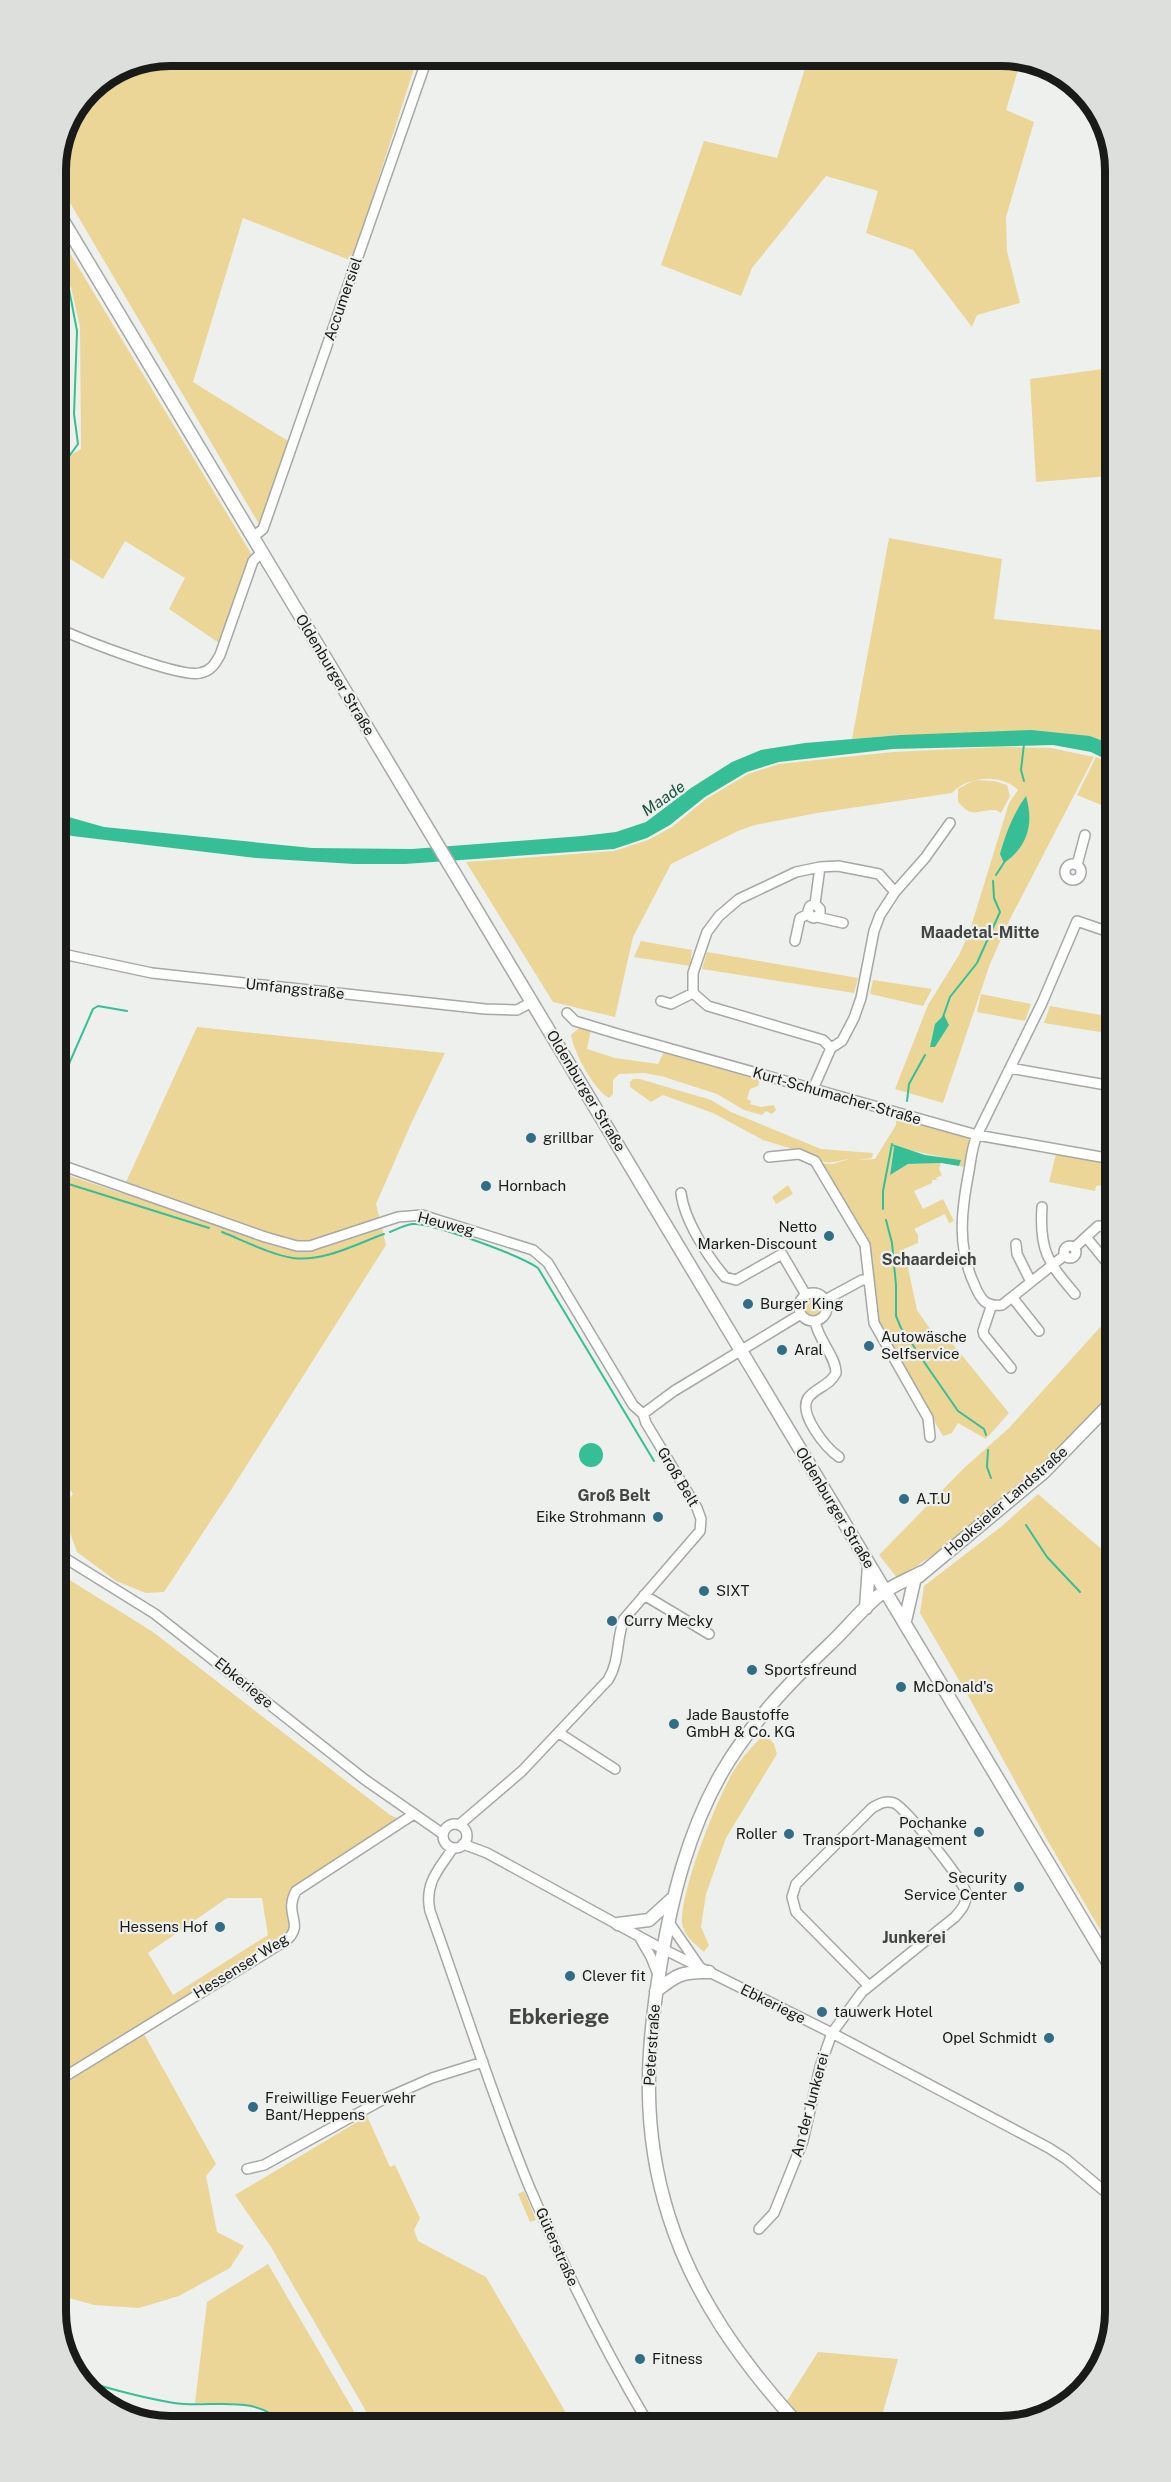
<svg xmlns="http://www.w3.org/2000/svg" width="1171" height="2482" viewBox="0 0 1171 2482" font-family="'Public Sans',sans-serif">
	<rect width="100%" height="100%" fill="#eef0ed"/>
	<path fill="#ebd698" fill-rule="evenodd" d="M170 56H418L352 261 243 218 193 382 288 441 259 524 56 179V163L89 89 126 64Z
		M799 56H1009L1021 60 1006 110 1034 122 1006 217 1007 251 1020 303 977 315 972 327 913 250 866 233 878 191 826 176 752 268 741 296 661 265 704 141 777 158 807 62Z
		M56 230 252 555 219 643 169 609 185 578 125 541 103 579 57 551V463L81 449 80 327 71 287 56 268Z
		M1110 368V476L1036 482 1030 379Z
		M889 538 1002 559 994 619 1111 631V744L1090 736 900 735 852 739Z
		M999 747 1051 748 1094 757 1010 919 990 964 943 1103 895 1089 928 1005 959 955 969 933 1009 803 1018 790C1003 774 968 775 952 793L817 813 755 825 738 831 671 864 633 937 615 1017 553 1002 466 862 614 851 648 840 672 827 706 799 748 774 779 764 893 752Z
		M1096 757 1111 764V809L1077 795Z
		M974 780 994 781 1007 785 1010 796 1001 813 996 810C976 809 974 820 958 802V789Z
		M641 941 692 950 690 966 634 957Z
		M707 952 858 978 854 993 702 969Z
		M873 980 932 989 923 1006 870 994Z
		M981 994 1031 1004 1025 1021 977 1012Z
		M1050 1006 1112 1017V1034L1044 1023Z
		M197 1027 445 1053 410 1126 376 1204 386 1245 231 1490 164 1592 146 1593 116 1581 77 1552 61 1508 73 1494 59 1475 58 1172 121 1193Z
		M580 1027 591 1030 587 1049 615 1058 658 1064 664 1052 760 1079 758 1086 750 1089 747 1099 751 1101 750 1104 761 1107 774 1105 776 1110 772 1114 766 1111 762 1115 744 1110 717 1094 661 1076 644 1073 619 1074 613 1080V1094L609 1098C594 1090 574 1053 571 1035Z
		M633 1079H640L711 1100 731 1112 821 1149 873 1153 872 1158 858 1160 875 1159 896 1125V1112L977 1135 969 1168 959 1166 961 1160C937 1157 917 1151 894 1147L890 1174 908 1164 941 1163 939 1169 942 1175 936 1178 937 1180H932V1183L914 1191 923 1209 943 1199 954 1221 949 1223 945 1214 914 1229 918 1235V1243L904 1249 917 1310 939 1342H951L1009 1413 986 1439 958 1423 952 1433 943 1436 878 1326 866 1244 819 1163 833 1164 849 1159C836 1161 825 1167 815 1156L763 1140 713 1113 663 1095 651 1102 630 1087V1082Z
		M1056 1154 1112 1165V1184L1096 1186 1095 1191 1049 1182Z
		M788 1185 793 1194 776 1204 772 1197Z
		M804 1307a9 9 0 1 1 18 0a9 9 0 1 1-18 0Z
		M1113 1313V1392L1036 1473 957 1538 898 1579 879 1555 964 1468 1009 1428Z
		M1038 1494 1113 1559 1114 1953 1046 1838 970 1699 920 1613 924 1586 1002 1526Z
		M60 1574 153 1632 390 1815 401 1820 292 1889 286 1902 292 1926 289 1932 61 2076ZM227 1898H262L268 1935 173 1995 148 1953Z
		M765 1733 774 1744 777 1754 726 1838 706 1894 701 1927 709 1945 704 1952C695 1944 683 1935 682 1923 680 1890 719 1792 738 1764 746 1753 756 1743 765 1733Z
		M144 2034 216 2164 206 2176 217 2232 244 2246 230 2268 179 2296 139 2308 94 2305 62 2296 61 2086Z
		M367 2116 390 2167 395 2165 420 2218 414 2230 418 2241 486 2277 572 2423 374 2425 271 2247 235 2195Z
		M524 2191 536 2220 530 2222 518 2194Z
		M268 2264 362 2425H284C262 2400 226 2404 195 2403L207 2302Z
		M818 2352 898 2359 883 2412 900 2421 805 2422 787 2401Z"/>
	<path fill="#36bf97" d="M1031 730 1090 736 1111 744V762L1091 752 1053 745 893 749 779 762 747 772 705 797 670 825 647 838 614 849 405 864H354L256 858 72 836 58 831V814L104 827 312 848 412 849 582 836 616 832 646 822 691 788 732 762 761 750 805 743 900 735Z
		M1026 796C1034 824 1028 846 1004 863L1000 854C1006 833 1013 814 1026 796Z
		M944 1015 949 1025 935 1047H930L935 1024Z
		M892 1144 925 1155 961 1160 959 1166 941 1163 908 1164 890 1175 894 1147Z
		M579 1455a12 12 0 1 1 24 0a12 12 0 1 1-24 0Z"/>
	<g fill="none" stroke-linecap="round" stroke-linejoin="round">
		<path stroke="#36bf97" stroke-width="2" d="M56 272 69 289 77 331 74 414 78 444 70 455 57 462
			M1024 744 1021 770 1024 781
			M996 875 1005 861
			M943 1017 950 997 977 963 1000 912 994 898 993 881
			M58 1089 93 1009 98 1006 127 1011
			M907 1101 909 1084 925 1055
			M59 1181 209 1228
			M883 1209V1191L892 1144
			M886 1220 892 1243 896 1285V1316L901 1328 915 1348
			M222 1232C245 1241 269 1254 293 1258 324 1262 356 1244 384 1234
			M390 1232C397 1229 405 1225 412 1224 431 1222 521 1256 538 1268L654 1461
			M922 1359 958 1411 984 1429 986 1435
			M988 1450 987 1467 991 1478
			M1026 1525 1047 1557 1080 1592
			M84 2381C114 2390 144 2398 174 2403 210 2409 255 2392 284 2425"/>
		<defs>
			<path id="minor" d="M252 538 263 529 428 56
				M57 628C81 639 179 678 200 673 211 671 215 664 220 655L253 561 261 553
				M1065 872a8 8 0 1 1 16 0a8 8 0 1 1-16 0Z
				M1077 865 1085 835
				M895 892 925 858 950 823
				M815 904 810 906 808 911 811 917 814 918 820 914V909L815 904 820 867
				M817 917 843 923
				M795 941 800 918 808 914
				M58 953 152 973 485 1009 517 1010 532 1002
				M661 1001 671 1004 693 993
				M567 1013 575 1021 618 1034 977 1135 1112 1159
				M1010 1068 1112 1086
				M813 1089 831 1048 842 1041 854 1018 861 998 874 931 880 915 895 892 879 874 838 866 820 867 796 872 739 899 719 916 707 932 693 973V993L708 1006 813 1037 823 1040 831 1048
				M769 1157 799 1154 815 1161 865 1245 874 1323 928 1418 930 1437
				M58 1164 265 1237 297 1246H310L398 1217 422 1215 533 1250 548 1263 633 1405 643 1414
				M681 1193C684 1219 707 1256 725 1277L736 1280 782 1254 806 1295
				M1042 1207C1039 1251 1048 1262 1075 1294
				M1086 1237 1109 1265
				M1016 1244 1017 1254 1031 1282
				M1064 1252a6 6 0 1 1 12 0a6 6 0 1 1-12 0Z
				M1074 1248 1098 1226 1109 1227 1112 1230
				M1065 1255 1002 1305C986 1307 981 1300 975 1286 957 1248 961 1212 969 1171 971 1159 972 1147 977 1135L1042 1003 1077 921 1112 933
				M799 1307a14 14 0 1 1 28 0a14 14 0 1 1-28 0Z
				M1012 1297 1039 1331
				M825 1300 862 1280H869
				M991 1307 983 1331 984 1335 1011 1368
				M815 1321C818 1340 836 1356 836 1373 830 1386 816 1387 808 1398 798 1414 826 1448 839 1457
				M643 1414 674 1391 801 1314
				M60 1555 155 1614 364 1779 443 1834
				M644 1595 709 1634
				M559 1733 615 1769
				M443 1836a12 12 0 1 1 24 0a12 12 0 1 1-24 0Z
				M459 1825 522 1771 608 1680C620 1661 616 1639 624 1619L700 1531 701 1519 697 1508 646 1423 643 1414
				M463 1844 487 1853 655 1945 832 2033 1049 2148 1066 2159 1115 2200
				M453 1848C439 1869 424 1883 430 1911 463 2003 492 2096 529 2186 564 2268 603 2347 648 2423
				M668 1921 699 1966
				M640 1938 651 1957 659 1977
				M61 2079 287 1940C305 1923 283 1915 296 1891L414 1814
				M247 2169 264 2165 382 2100 432 2078 483 2062
				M759 2229 774 2213 803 2141 820 2067 832 2033 862 1992 955 1917C961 1910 967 1904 966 1893 965 1882 904 1806 894 1803 885 1800 879 1804 872 1808L796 1884 792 1897 796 1912 869 1986"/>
			<path id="major" d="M56 209 1115 1974
				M918 1577 1043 1473 1113 1401
				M866 1608 869 1565
				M905 1621 914 1582
				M618 1924 649 1920 672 1899
				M656 1991C676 1975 683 1971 709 1972
				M796 2422C741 2361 694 2296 669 2217 641 2129 646 2051 661 1962 672 1897 688 1832 721 1774 749 1725 788 1684 829 1645 845 1630 861 1610 878 1596 891 1586 907 1580 922 1572"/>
		</defs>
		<use href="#minor" stroke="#a6a8a4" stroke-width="12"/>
		<use href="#major" stroke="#a6a8a4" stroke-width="15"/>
		<use href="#minor" stroke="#fff" stroke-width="9"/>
		<use href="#major" stroke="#fff" stroke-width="12"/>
	</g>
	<g fill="#316d84" stroke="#eef0ed" stroke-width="2">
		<circle cx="531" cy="1138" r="6"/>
		<circle cx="486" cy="1186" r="6"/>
		<circle cx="829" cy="1236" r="6"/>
		<circle cx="748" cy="1304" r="6"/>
		<circle cx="869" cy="1346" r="6"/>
		<circle cx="782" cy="1350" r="6"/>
		<circle cx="904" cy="1499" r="6"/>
		<circle cx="658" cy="1517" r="6"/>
		<circle cx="704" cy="1591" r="6"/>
		<circle cx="612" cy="1621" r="6"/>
		<circle cx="752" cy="1670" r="6"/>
		<circle cx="901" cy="1687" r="6"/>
		<circle cx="674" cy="1724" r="6"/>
		<circle cx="979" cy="1832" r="6"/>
		<circle cx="789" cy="1834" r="6"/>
		<circle cx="1019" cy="1887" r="6"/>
		<circle cx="220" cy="1927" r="6"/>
		<circle cx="570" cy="1976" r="6"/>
		<circle cx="822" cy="2012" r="6"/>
		<circle cx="1049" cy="2038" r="6"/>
		<circle cx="253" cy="2107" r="6"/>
		<circle cx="640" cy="2359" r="6"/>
	</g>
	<g text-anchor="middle" stroke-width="4.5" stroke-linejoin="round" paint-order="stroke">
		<g font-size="15" fill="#1a1a19" stroke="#eef0ed">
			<text transform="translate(343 299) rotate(-71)" y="5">Accumersiel</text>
			<text transform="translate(335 675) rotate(59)" y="5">Oldenburger Straße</text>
			<text transform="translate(295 989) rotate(6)" y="5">Umfangstraße</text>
			<text transform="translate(586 1091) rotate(59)" y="5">Oldenburger Straße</text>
			<text transform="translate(837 1096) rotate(16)" y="5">Kurt-Schumacher-Straße</text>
			<text transform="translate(446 1224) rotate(14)" y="5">Heuweg</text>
			<text transform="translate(678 1477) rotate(59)" y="5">Groß Belt</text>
			<text transform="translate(1006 1501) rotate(-41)" y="5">Hooksieler Landstraße</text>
			<text transform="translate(835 1508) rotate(59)" y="5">Oldenburger Straße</text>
			<text transform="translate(244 1683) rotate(39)" y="5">Ebkeriege</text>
			<text transform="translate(241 1966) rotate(-32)" y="5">Hessenser Weg</text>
			<text transform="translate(773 2004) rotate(26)" y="5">Ebkeriege</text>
			<text transform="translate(652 2045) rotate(-86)" y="5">Peterstraße</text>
			<text transform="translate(810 2105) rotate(-75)" y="5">An der Junkerei</text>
			<text transform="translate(557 2247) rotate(66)" y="5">Güterstraße</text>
		</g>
		<g font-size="15" fill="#1a1a19" stroke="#eef0ed" text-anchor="start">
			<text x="543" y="1143">grillbar</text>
			<text x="498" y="1191">Hornbach</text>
			<text x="817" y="1232" text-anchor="end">Netto<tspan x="817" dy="17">Marken-Discount</tspan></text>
			<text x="760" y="1309">Burger King</text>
			<text x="881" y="1342">Autowäsche<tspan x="881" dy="17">Selfservice</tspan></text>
			<text x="794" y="1355">Aral</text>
			<text x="916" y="1504">A.T.U</text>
			<text x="646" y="1522" text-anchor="end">Eike Strohmann</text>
			<text x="716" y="1596">SIXT</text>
			<text x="624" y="1626">Curry Mecky</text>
			<text x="764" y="1675">Sportsfreund</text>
			<text x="913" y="1692">McDonald's</text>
			<text x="686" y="1720">Jade Baustoffe<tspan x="686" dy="17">GmbH &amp; Co. KG</tspan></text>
			<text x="967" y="1828" text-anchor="end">Pochanke<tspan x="967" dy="17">Transport-Management</tspan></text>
			<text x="777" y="1839" text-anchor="end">Roller</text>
			<text x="1007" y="1883" text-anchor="end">Security<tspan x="1007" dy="17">Service Center</tspan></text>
			<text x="208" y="1932" text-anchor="end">Hessens Hof</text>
			<text x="582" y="1981">Clever fit</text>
			<text x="834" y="2017">tauwerk Hotel</text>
			<text x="1037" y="2043" text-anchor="end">Opel Schmidt</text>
			<text x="265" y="2103">Freiwillige Feuerwehr<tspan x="265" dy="17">Bant/Heppens</tspan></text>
			<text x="652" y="2364">Fitness</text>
		</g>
		<g font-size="16" font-style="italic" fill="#1c5241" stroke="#eef0ed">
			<text transform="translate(663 798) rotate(-35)" y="6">Maade</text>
		</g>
		<g font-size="16" font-weight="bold" fill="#424441" stroke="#eef0ed">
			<text x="980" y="938">Maadetal-Mitte</text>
			<text x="929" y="1265">Schaardeich</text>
			<text x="614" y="1501">Groß Belt</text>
			<text x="914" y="1943">Junkerei</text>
		</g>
		<g font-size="21" font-weight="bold" fill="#424441" stroke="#eef0ed">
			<text x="559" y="2024">Ebkeriege</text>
		</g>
	</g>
	<path d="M0 0H1171V2482H0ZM170 66H1001A104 104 0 0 1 1105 170V2312A104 104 0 0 1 1001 2416H170A104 104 0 0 1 66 2312V170A104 104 0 0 1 170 66Z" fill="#dddfdc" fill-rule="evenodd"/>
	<path fill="none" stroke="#1a1a19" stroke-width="8" d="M170 66H1001A104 104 0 0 1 1105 170V2312A104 104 0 0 1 1001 2416H170A104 104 0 0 1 66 2312V170A104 104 0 0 1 170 66Z"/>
</svg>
